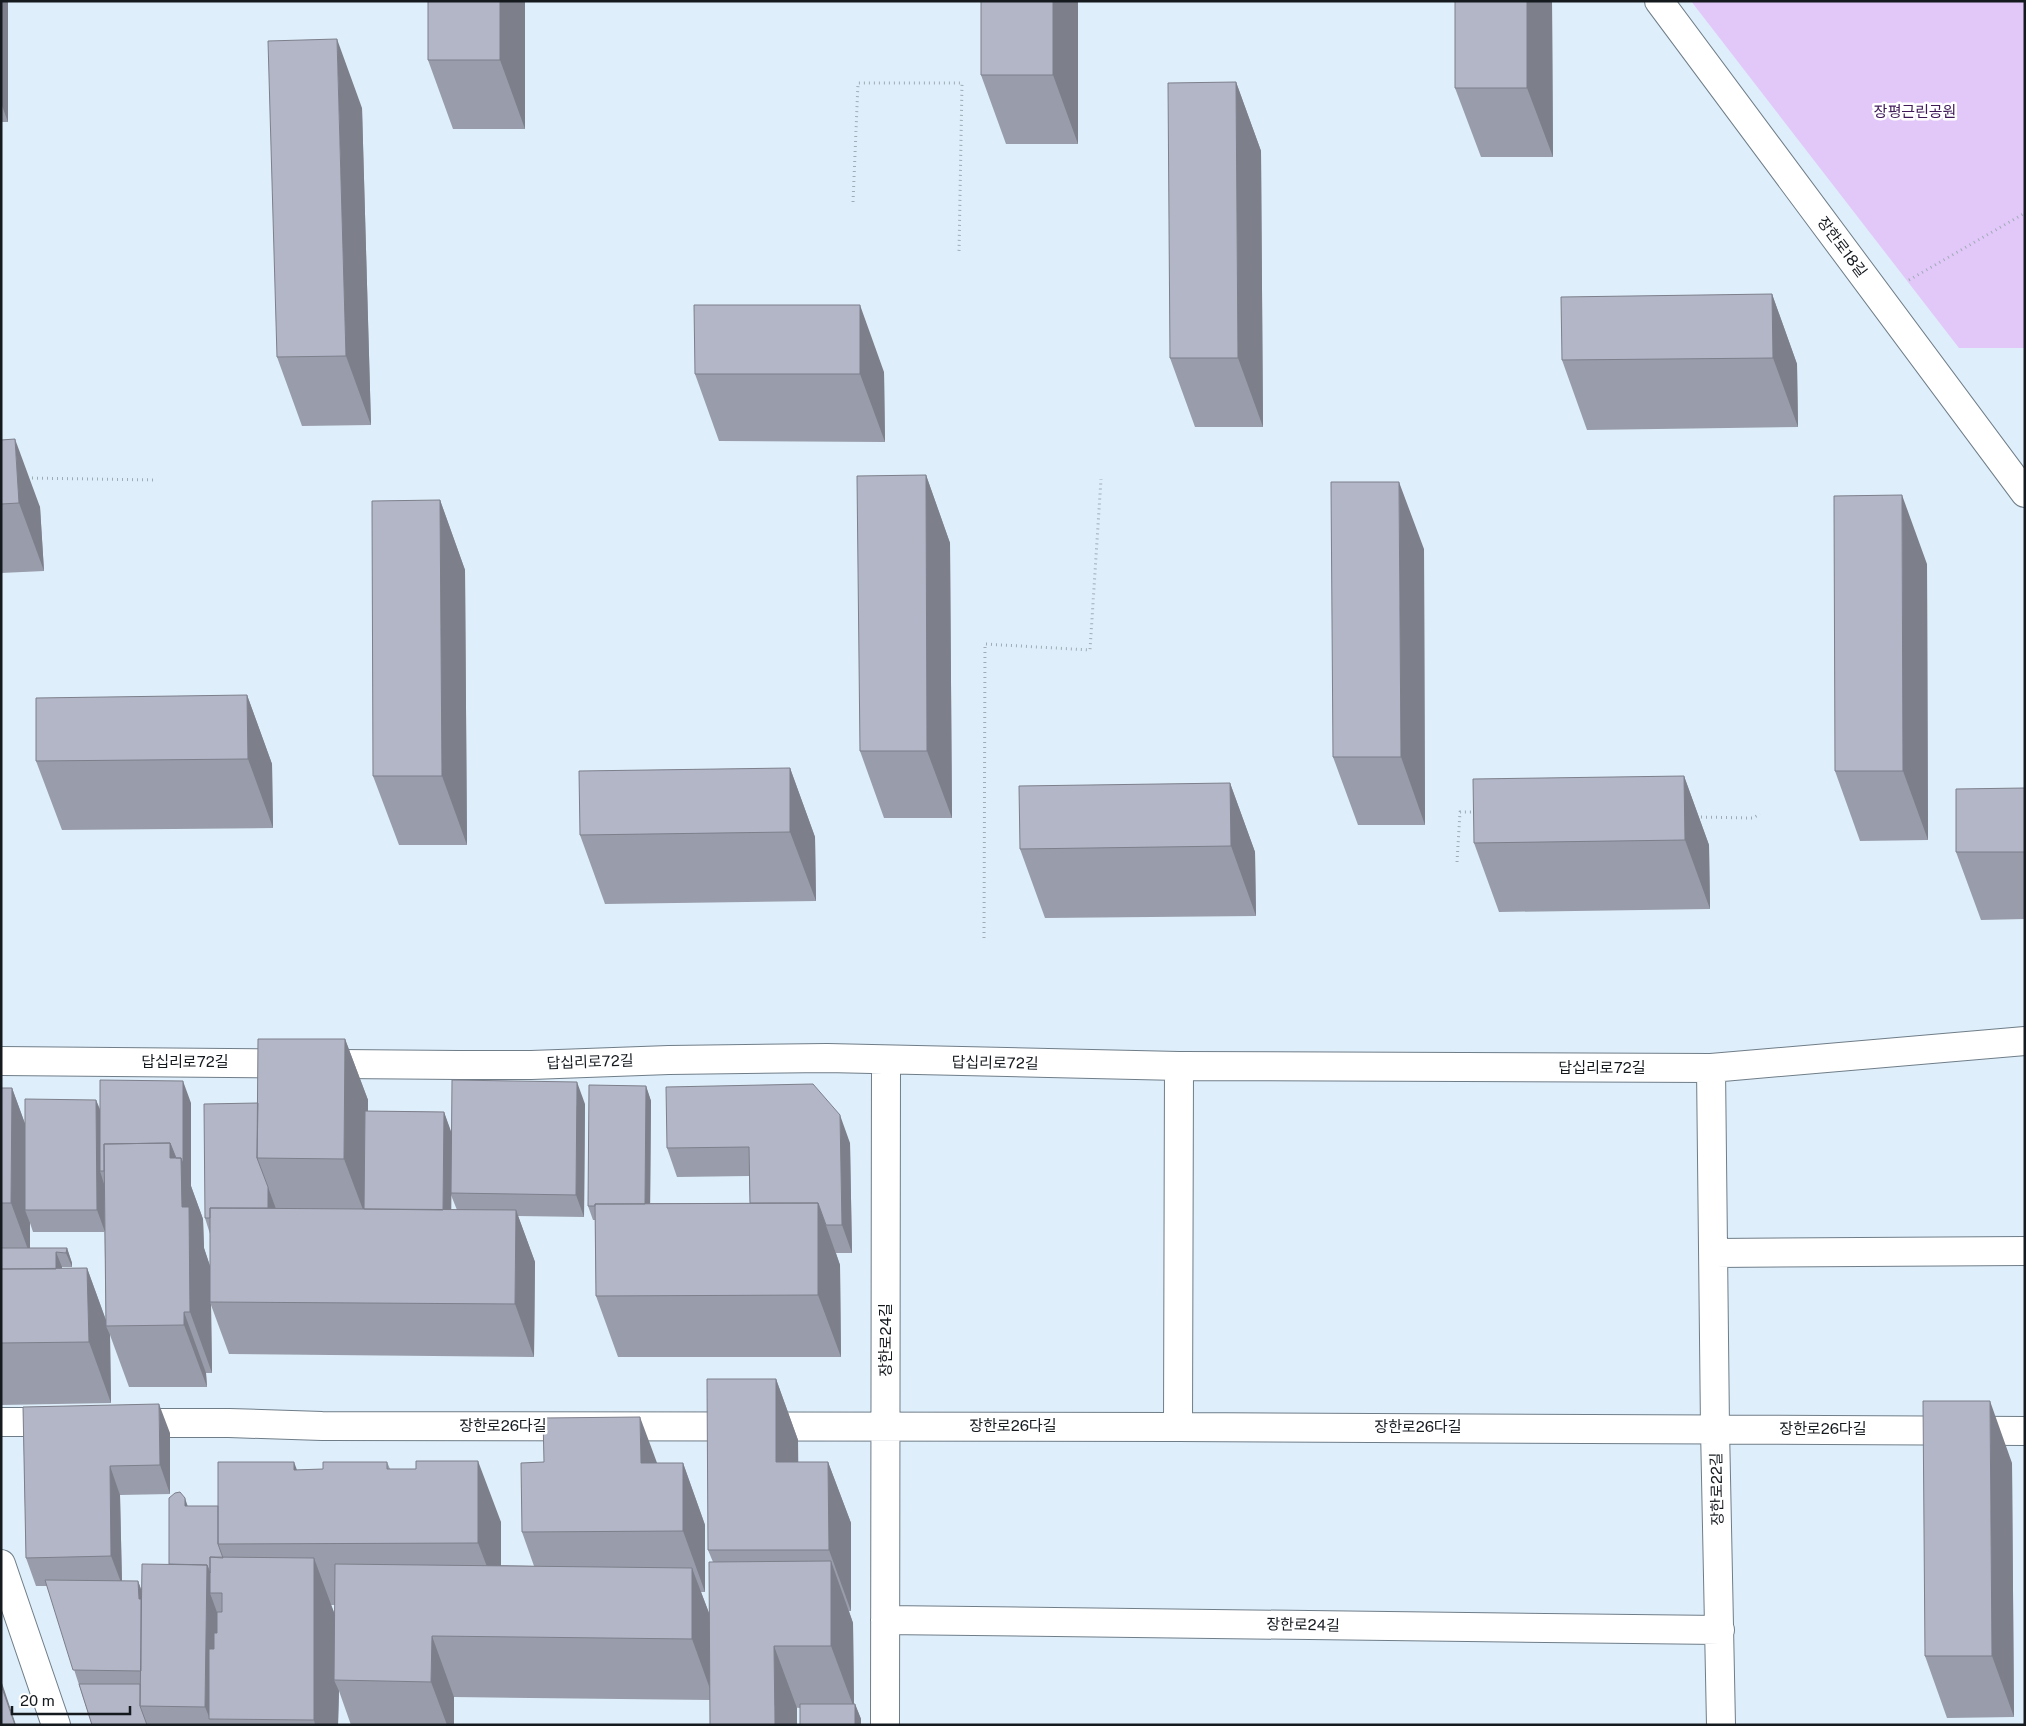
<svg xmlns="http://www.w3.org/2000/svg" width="2026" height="1726" viewBox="0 0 2026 1726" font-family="'Public Sans','Noto Sans KR',sans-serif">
	<rect width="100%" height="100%" fill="#deeefa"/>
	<path fill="#e2c7f9" d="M1691 1H2025V348H1959Z"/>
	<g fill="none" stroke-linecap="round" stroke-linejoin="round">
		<defs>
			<path id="street" d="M1659 1 2025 493
				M1 1061 459 1065H531L669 1060 827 1058 1179 1066 1711 1068 2025 1041
				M1711 1068 1715 1428 1721 1725
				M1714 1253 2025 1251
				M1 1422H60
				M128 1423H229L322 1426 1178 1427 2025 1431
				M1178 1427 1179 1066
				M1 1564 56 1725
				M885 1620 1720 1630
				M885 1725 886 1061"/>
		</defs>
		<use href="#street" stroke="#6f7d88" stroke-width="30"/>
		<path stroke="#9facb6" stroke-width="3" stroke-dasharray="1 4" stroke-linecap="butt" d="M853 202 858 83H962L959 253
			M1909 280 2025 213
			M27 478 157 480
			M1696 817 1753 818 1760 814
			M1457 862 1460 812H1477
			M984 938 985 644 1090 650 1101 479"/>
		<use href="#street" stroke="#fff" stroke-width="28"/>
	</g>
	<path fill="#999dab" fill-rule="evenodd" d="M1 1H8V122H1Z
		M428 1H525V129H453L428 60Z
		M1078 1V144H1006L981 75Z
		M1455 1H1552L1553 157H1481L1455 88Z
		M1236 82 1261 151 1263 427H1195L1170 358Z
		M362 108 371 425 302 426 277 357Z
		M1772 294 1797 364 1798 427 1587 430 1562 360Z
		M884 372 885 442 719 441 695 374Z
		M1 440 40 507 44 571 1 573Z
		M926 475 950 543 952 818H884L860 751Z
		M440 500 465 570 467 845H399L373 776Z
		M1424 549 1425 825H1358L1333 757Z
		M1927 564 1928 840 1860 841 1835 771Z
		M247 695 272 764 273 828 62 830 36 761Z
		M790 768 815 837 816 901 605 904 580 835Z
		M1684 776 1709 845 1710 909 1499 912 1474 843Z
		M1230 783 1255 852 1256 916 1045 918 1020 849Z
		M2025 788V919L1981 920 1956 852Z
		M345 1039 368 1100V1111L444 1112 451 1133 585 1104 584 1217 518 1216 535 1262 534 1357 229 1354 211 1305 212 1373H206L207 1387H129L110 1335 111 1403 1 1405V1088H12L25 1124 96 1100 100 1109 191 1103V1186L203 1219 204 1248 210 1266V1234L205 1218 258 1103ZM451 1195 457 1210H451ZM104 1197 106 1320 87 1268 62 1269V1267H72V1263L67 1248H30V1223L33 1232H105Z
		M646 1086 651 1101 650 1203H750L749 1176 677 1177 667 1148 850 1143 852 1253H836L840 1265 841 1357H618L596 1296 595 1220H593L588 1206Z
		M776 1379 798 1440V1462H828L851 1523V1611H849L853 1623 854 1704H855L861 1719V1725H800V1708L710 1700 454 1697V1725H351L339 1691 338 1725H92L47 1586H36L26 1558 23 1407 170 1433V1494L120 1495 122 1581H138L141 1589 169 1564 188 1506H218L297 1470 323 1469 387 1462 390 1469 501 1522V1565L534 1566 522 1532 657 1463H683L705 1525V1592H701L709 1613 713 1562 708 1550ZM331 1605H335V1615Z
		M2012 1463 2014 1717 1947 1718 1925 1656Z"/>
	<path fill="#7d7f8b" d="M1 1H8V122L1 103Z
		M500 1H525V129L500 60Z
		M1053 1H1078V144L1053 75Z
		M1527 1H1552L1553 157 1527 88Z
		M337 39 362 108 371 425 346 356Z
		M1236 82 1261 151 1263 427 1238 358Z
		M1772 294 1797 364 1798 427 1773 358Z
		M860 305 884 372 885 442 860 374Z
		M15 439 40 507 44 571 19 503Z
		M926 475 950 543 952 818 927 751Z
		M1399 482 1424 549 1425 825 1401 757Z
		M1902 495 1927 564 1928 840 1903 771Z
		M440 500 465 570 467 845 442 776Z
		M247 695 272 764 273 828 248 759Z
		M790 768 815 837 816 901 790 832Z
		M1684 776 1709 845 1710 909 1685 840Z
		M1230 783 1255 852 1256 916 1231 846Z
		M345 1039 368 1100 367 1215H365L344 1159Z
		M183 1081 191 1103V1186L203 1219 204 1248 211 1269 210 1302 211 1305 212 1373 190 1312 182 1207 170 1158V1143Z
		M577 1082 585 1104 584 1217 576 1195Z
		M646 1086 651 1101 650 1221 645 1206Z
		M12 1088 31 1140 25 1210 30 1223V1255L11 1203Z
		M96 1100 104 1121 100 1171 104 1184 105 1232 97 1210Z
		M444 1112 452 1134 451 1237 443 1216Z
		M840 1115 850 1143 852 1253 842 1225Z
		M268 1187 276 1209 268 1218Z
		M818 1203 840 1265 841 1357 818 1295Z
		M516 1210 535 1262 534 1357 515 1304Z
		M67 1248 72 1263V1267L66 1253Z
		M56 1252 62 1267 61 1318 56 1303Z
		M87 1268 108 1326H106L110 1335 111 1403 89 1342Z
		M184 1312 206 1373 207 1387 184 1325Z
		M776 1379 798 1440 799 1524 776 1462Z
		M1990 1401 2012 1463 2014 1717 1992 1656Z
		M159 1404 170 1433V1494L160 1465Z
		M640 1417 663 1479 641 1463Z
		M478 1461 501 1522V1604L478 1543Z
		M294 1462 317 1523 294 1470Z
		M828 1462 851 1523V1611L829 1550Z
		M683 1463 705 1525V1592L683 1531Z
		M110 1466 120 1495 122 1585 111 1556Z
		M185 1498 190 1513 185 1506Z
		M314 1558 339 1626 334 1680 339 1691 338 1725H315L314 1720Z
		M831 1561 853 1623 854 1708 831 1646Z
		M207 1565 217 1593H210L229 1645 210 1719 205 1707Z
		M692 1568 715 1629 714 1700 692 1639Z
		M138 1581 146 1603 139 1599Z
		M432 1636 454 1697V1725H447L431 1682Z
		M774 1646 797 1708V1725H775Z
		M1 1680 16 1725H15L1 1685Z
		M855 1704 861 1719V1725H855Z"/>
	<path fill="#b2b6c7" stroke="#7d7f8b" d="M428 1H500V60H428Z
		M981 1H1053V75H981Z
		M1455 1H1527V88H1455Z
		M337 39 346 356 277 357 268 41Z
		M1236 82 1238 358H1170L1168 83Z
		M1772 294 1773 358 1562 360 1561 297Z
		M694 305H860V374H695Z
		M15 439 19 503 1 504V440Z
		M926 475 927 751H860L857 476Z
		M1331 482H1399L1401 757H1333Z
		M1902 495 1903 771H1835L1834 496Z
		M440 500 442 776H373L372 501Z
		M247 695 248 759 36 761V698Z
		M790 768V832L580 835 579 771Z
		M1684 776 1685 840 1474 843 1473 779Z
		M1230 783 1231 846 1020 849 1019 786Z
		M2025 788V852H1956V789Z
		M258 1039H345L344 1159 257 1158Z
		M100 1080 183 1081V1164L181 1158H176L170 1143 104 1144V1171H100Z
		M452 1080 577 1082 576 1195 451 1193Z
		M813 1084 840 1115 842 1225H826L818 1203H750L749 1147 667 1148 666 1087Z
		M589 1085 646 1086 645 1204H595V1206H588Z
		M1 1088H12L11 1203H1Z
		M25 1099 96 1100 97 1210H25Z
		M258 1103 257 1158 268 1187V1208H210V1218H205L204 1104Z
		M365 1111 444 1112 443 1210 364 1209Z
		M170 1143V1158H181L182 1207H189L190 1312H184V1325L106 1326 104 1144Z
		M818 1203V1295L596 1296 595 1204Z
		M210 1208 516 1210 515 1304 210 1302Z
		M1 1248H67L66 1253 56 1252V1269H1Z
		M87 1268 89 1342 1 1343V1269Z
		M707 1379H776V1462H828L829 1550H708Z
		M1923 1401H1990L1992 1656H1925Z
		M159 1404 160 1465 110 1466 111 1556 26 1558 23 1407Z
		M640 1417 641 1463H683V1531L522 1532 521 1463 544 1462 543 1418Z
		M416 1461H478V1543L218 1544V1462H294V1470L323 1469V1462H387V1469H416Z
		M180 1492 185 1498V1506H218V1544L223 1558 210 1557V1573L207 1565 169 1564V1498L175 1493Z
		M210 1557 314 1558V1720L209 1719V1649H214V1633H217V1612H222V1593H210Z
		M831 1561V1646H774L775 1725H710L709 1562Z
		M142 1564 207 1565 205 1707 140 1706Z
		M335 1564 692 1568V1639L432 1636 431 1682 334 1680Z
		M45 1580 138 1581 139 1599H141V1671L73 1670Z
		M79 1684H140V1706L147 1725H92Z
		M1 1685 15 1725H1Z
		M800 1704H855V1725H800Z"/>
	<g text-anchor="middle" stroke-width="5" stroke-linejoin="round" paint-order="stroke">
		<g font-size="15" fill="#3f1858" stroke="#fff">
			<text x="1915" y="117">장평근린공원</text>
		</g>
		<g font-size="15" fill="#151a1f" stroke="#fff">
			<text transform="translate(1842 247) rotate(53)" y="5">장한로18길</text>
			<text x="185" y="1067">답십리로72길</text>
			<text transform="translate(590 1062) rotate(-2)" y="5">답십리로72길</text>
			<text transform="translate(995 1063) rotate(1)" y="5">답십리로72길</text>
			<text x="1602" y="1073">답십리로72길</text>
			<text transform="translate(886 1340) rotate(-90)" y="5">장한로24길</text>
			<text x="503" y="1431">장한로26다길</text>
			<text x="1013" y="1431">장한로26다길</text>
			<text x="1418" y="1432">장한로26다길</text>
			<text x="1823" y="1434">장한로26다길</text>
			<text transform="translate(1717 1489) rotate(-91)" y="5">장한로22길</text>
			<text transform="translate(1303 1625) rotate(1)" y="5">장한로24길</text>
		</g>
	</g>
	<rect width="2026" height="1726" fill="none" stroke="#151a1f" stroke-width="5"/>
	<path d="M12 1706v8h118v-8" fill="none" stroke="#151a1f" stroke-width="2.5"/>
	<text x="20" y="1706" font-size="15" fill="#151a1f" stroke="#ffffff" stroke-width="4" paint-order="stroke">20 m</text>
</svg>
